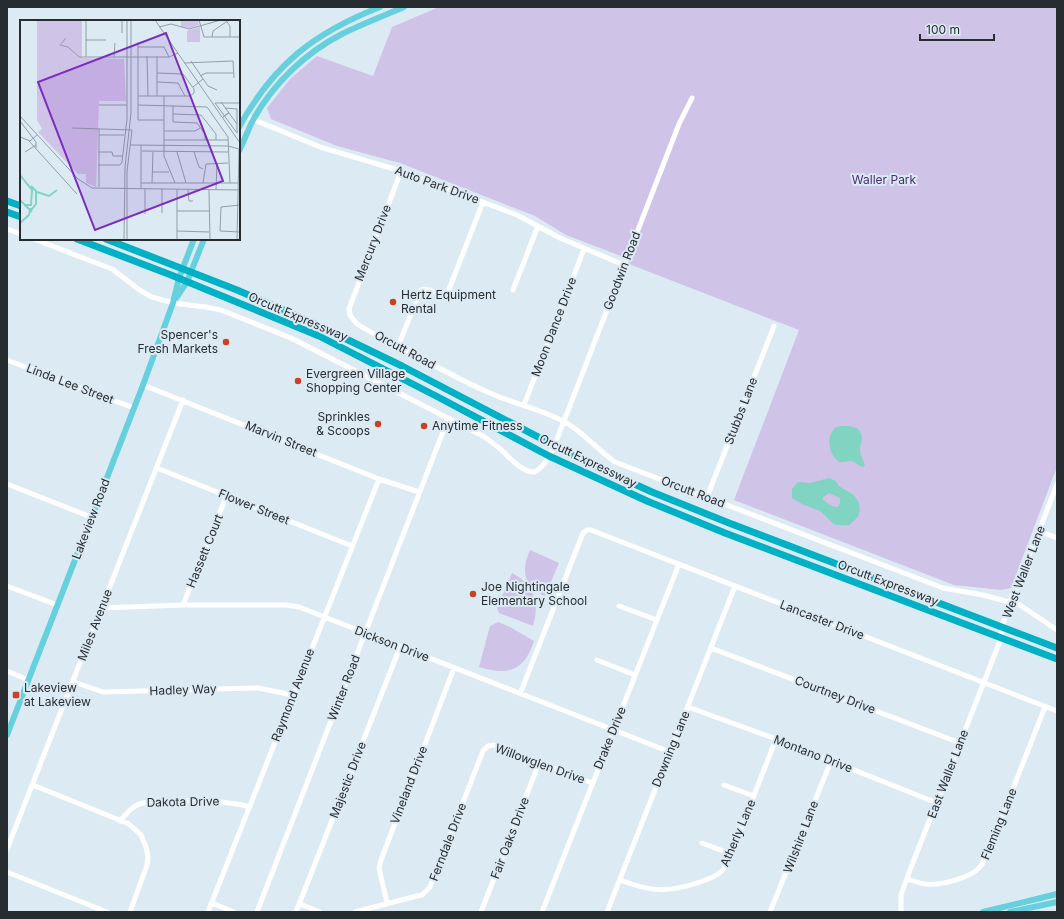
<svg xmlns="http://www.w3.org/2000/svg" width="1064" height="919" viewBox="0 0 1064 919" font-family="Inter,sans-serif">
	<rect width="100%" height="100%" fill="#dceaf4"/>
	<path fill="#d0c3e8" d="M439 7H1057V467L1011 588 1001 590 954 585 734 500 799 330 629 264 621 256 566 235 535 216 400 163 337 146 271 119 267 108 290 79 317 56 373 76 392 27Z
		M530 550 559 563 545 596C523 587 521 570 530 550Z
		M512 573C534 584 540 604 533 626L499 613 497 608Z
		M498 622 510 627 534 641C524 671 509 676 479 667L490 626Z"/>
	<path fill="#81d4c1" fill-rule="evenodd" d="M849 426 857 428C866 438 860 440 860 450 860 456 864 460 865 466L862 467C859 465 854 462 851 461 846 461 843 464 838 461 829 455 826 437 834 429 837 425 844 426 849 426Z
		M829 478 836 481 839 486 854 495 859 503 860 511 858 517 849 525H838L834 524 820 511 802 504 792 498V489L798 482 810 483ZM829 493 840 498V504L837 507 832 506 823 500V497Z"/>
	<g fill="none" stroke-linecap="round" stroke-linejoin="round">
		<path stroke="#fff" stroke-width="5" d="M245 116 320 147 401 171 517 215 560 238 624 265
			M401 171 349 309 350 315 357 324C369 332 383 338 397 345 430 363 462 382 497 396 519 405 542 410 563 421 583 431 597 450 615 462L943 588 983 595 1020 605 1057 630
			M7 229 21 234
			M34 239 112 269 141 291 152 297 173 303 206 307 221 310 291 338 483 436C489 440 494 444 499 448 510 457 520 472 535 472 551 462 557 437 564 421L679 124 692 98
			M513 290 538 226
			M398 346 421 290C431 286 440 299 448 292L483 202
			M7 360 134 408
			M143 385 379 479 419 492
			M524 405 584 249
			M157 468 352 546
			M7 484 91 517
			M707 497 774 326
			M1039 531 1057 538
			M7 586 57 605
			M183 605 226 497
			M619 606 657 620
			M101 608 183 605H286L299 607 670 752
			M711 648 960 743
			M597 660 635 675
			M7 671 28 680
			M74 682 103 692 258 688 293 695
			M520 694 583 533 587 530H591L1057 711
			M688 707 776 739 937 803
			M33 785 129 824 141 835 146 847 148 857 147 865 130 912
			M724 785 754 796
			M120 821C127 813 133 805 143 803 179 799 215 798 250 807
			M702 843 731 854
			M7 849 183 400
			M7 872 107 912
			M907 879C913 881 919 883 925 884 939 886 971 878 980 867 985 861 987 854 990 847L1045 707
			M620 880C651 892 668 893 700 882 708 879 716 877 722 871 726 866 728 860 731 854L776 739
			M212 903 234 912
			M387 903 379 868 381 860 454 668
			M300 904 320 912
			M208 912 379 479
			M257 912 448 419
			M296 912 400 647
			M355 912 417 896 422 895 430 887 483 751 488 746 494 745 592 783
			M481 912 539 763
			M542 912 679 564
			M607 912 735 586
			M770 912 831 761
			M901 912V895L910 870 984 682 1001 638 1002 627 1010 602 1039 531 1057 484"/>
		<path stroke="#66d0dc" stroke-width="6" d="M239 127C274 64 314 33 380 7
			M239 151C244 141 248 130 253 120 273 84 305 53 342 34 362 24 383 16 404 7
			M176 298 187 282 204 239
			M7 735 143 385 173 303 179 278 194 239
			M983 912 1057 894
			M1010 912 1057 902"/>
		<path stroke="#00b0c4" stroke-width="7" d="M7 201 21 206
			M7 212 21 217
			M77 239 171 275 319 336 438 397 549 456 647 501 725 533 1057 659
			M106 239 237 290 311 322 402 366 586 462 652 492 729 523 1057 648"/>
	</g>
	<g fill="#cb4122" stroke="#dceaf4" stroke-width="1.5">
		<circle cx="393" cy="302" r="4"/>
		<circle cx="226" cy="342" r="4"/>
		<circle cx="298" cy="381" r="4"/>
		<circle cx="378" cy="424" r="4"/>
		<circle cx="424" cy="426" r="4"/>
		<circle cx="473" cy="594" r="4"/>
		<rect x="12" y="691" width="8" height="8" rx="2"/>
	</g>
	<g text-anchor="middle" stroke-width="4" stroke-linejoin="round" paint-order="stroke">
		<g font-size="12" fill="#4b2c72" stroke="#dceaf4">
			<text x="884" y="184">Waller Park</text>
		</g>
		<g font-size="12" fill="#272c30" stroke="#dceaf4">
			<text transform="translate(437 185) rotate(20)" y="4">Auto Park Drive</text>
			<text transform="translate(373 243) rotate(-69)" y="4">Mercury Drive</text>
			<text transform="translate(622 271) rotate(-69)" y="4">Goodwin Road</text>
			<text transform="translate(298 317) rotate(23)" y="4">Orcutt Expressway</text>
			<text transform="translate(554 327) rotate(-69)" y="4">Moon Dance Drive</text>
			<text transform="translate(405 350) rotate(28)" y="4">Orcutt Road</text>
			<text transform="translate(70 384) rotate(21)" y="4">Linda Lee Street</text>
			<text transform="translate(741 411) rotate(-69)" y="4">Stubbs Lane</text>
			<text transform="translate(281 439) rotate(22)" y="4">Marvin Street</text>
			<text transform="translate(588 461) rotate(26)" y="4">Orcutt Expressway</text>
			<text transform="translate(693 492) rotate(21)" y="4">Orcutt Road</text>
			<text transform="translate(254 507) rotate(22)" y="4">Flower Street</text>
			<text transform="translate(91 519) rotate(-69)" y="4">Lakeview Road</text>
			<text transform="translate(205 551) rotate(-68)" y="4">Hassett Court</text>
			<text transform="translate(1024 572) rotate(-69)" y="4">West Waller Lane</text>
			<text transform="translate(888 583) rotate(21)" y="4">Orcutt Expressway</text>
			<text transform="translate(822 620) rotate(21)" y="4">Lancaster Drive</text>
			<text transform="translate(95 625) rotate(-69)" y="4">Miles Avenue</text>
			<text transform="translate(392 644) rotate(21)" y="4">Dickson Drive</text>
			<text transform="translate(344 688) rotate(-69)" y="4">Winter Road</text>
			<text transform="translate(183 690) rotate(-2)" y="4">Hadley Way</text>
			<text transform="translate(293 695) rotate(-69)" y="4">Raymond Avenue</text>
			<text transform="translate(835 695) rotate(21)" y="4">Courtney Drive</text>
			<text transform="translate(610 738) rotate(-68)" y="4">Drake Drive</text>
			<text transform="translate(671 749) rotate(-68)" y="4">Downing Lane</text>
			<text transform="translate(813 754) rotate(21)" y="4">Montano Drive</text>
			<text transform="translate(540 764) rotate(20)" y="4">Willowglen Drive</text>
			<text transform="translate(948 774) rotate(-69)" y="4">East Waller Lane</text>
			<text transform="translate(348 780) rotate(-69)" y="4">Majestic Drive</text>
			<text transform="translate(409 785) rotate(-69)" y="4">Vineland Drive</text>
			<text transform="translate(183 802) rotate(-1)" y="4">Dakota Drive</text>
			<text transform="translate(999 824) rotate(-68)" y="4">Fleming Lane</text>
			<text transform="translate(738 833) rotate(-67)" y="4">Atherly Lane</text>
			<text transform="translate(801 837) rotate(-69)" y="4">Wilshire Lane</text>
			<text transform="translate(510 838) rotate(-69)" y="4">Fair Oaks Drive</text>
			<text transform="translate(448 842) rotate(-69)" y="4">Ferndale Drive</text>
		</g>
		<g font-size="12" fill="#272c30" stroke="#dceaf4" text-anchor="start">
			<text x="401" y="299">Hertz Equipment<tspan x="401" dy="14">Rental</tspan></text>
			<text x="218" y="339" text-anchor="end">Spencer's<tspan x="218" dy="14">Fresh Markets</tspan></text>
			<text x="306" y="378">Evergreen Village<tspan x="306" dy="14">Shopping Center</tspan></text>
			<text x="370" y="421" text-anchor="end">Sprinkles<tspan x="370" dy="14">&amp; Scoops</tspan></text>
			<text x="432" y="430">Anytime Fitness</text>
			<text x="481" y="591">Joe Nightingale<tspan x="481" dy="14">Elementary School</tspan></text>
			<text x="24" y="692">Lakeview<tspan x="24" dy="14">at Lakeview</tspan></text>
		</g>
	</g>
	<g transform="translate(20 20)">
		<rect width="220" height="220" fill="#dceaf4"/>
		<path d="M17 0H62V38L104 39 106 81H79L76 167 66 163V154H58L18 112 22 109 17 100ZM161 0H178L179 5 170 8 161 7ZM180 7V22H167V11Z" fill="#d0c3e8"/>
		<path fill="none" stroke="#81d4c1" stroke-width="2" d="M0 155 12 170 11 185H4M17 172 29 176 37 170M0 180 12 192M9 189H12L16 184V171L11 166M0 203 9 195 10 190"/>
		<path fill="none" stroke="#949ea6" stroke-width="1" d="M66 0V37M135 0 220 123M179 0 184 17H220M207 2 210 6V17M139 7 151 4 169 9 201 0M102 13V0M192 17 193 11 209 0M46 18 40 25 48 27 59 37H149L158 33M66 20H86M118 22V100H144M118 27H144L149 37M127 36 128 76M94 37 95 23M171 41 188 66 197 70M164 43 213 41 214 58M137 53 163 54 174 69V73M180 56 186 53H214M137 62 158 63 165 76M173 67 183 59M118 76H170L174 73M137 76V36M144 76V136L155 163M201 82 217 104M79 85H107M118 85 187 87 208 117 210 163M153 85V102L177 103 185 114V120M205 88 217 89V113M208 93 203 97 209 93M153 94 181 95 196 114V120M0 96 58 159 72 168 220 170M0 101 16 122V128M52 108 112 110 107 151V220M144 111H175L180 108M217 113 195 83H220M79 115H104M0 117 10 121 17 115M144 120H208M9 121 57 174M110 125 208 126 219 129M122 131 208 132M5 132 16 125M78 132H92L93 136H102M157 132 166 163M174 132 179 147 183 149M78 145H100L102 142 107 99V0M132 152H149M121 163H218M132 163 133 132M183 163 186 144 208 143M79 167V109M121 168V125M168 170 169 181H173M189 170 190 220M196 170 197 143M220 185 201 187 200 211 220 212M157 191H189M142 193V169M125 194V169M157 211 189 212M104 220 105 147 111 93V0M157 220V169M217 220 219 129"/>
		<path fill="#7b2cbf" fill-opacity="0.15" stroke="#7b2cbf" stroke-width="2" d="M146 13 203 161 75 210 18 62Z"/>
		<rect width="220" height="220" fill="none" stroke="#272c30" stroke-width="2"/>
	</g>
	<rect width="1064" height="919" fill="none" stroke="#272c30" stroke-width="16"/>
	<path d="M920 34v6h74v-6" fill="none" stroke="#272c30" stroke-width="2"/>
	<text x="926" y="34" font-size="12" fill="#272c30" stroke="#dceaf4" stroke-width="3" paint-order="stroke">100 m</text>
</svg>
